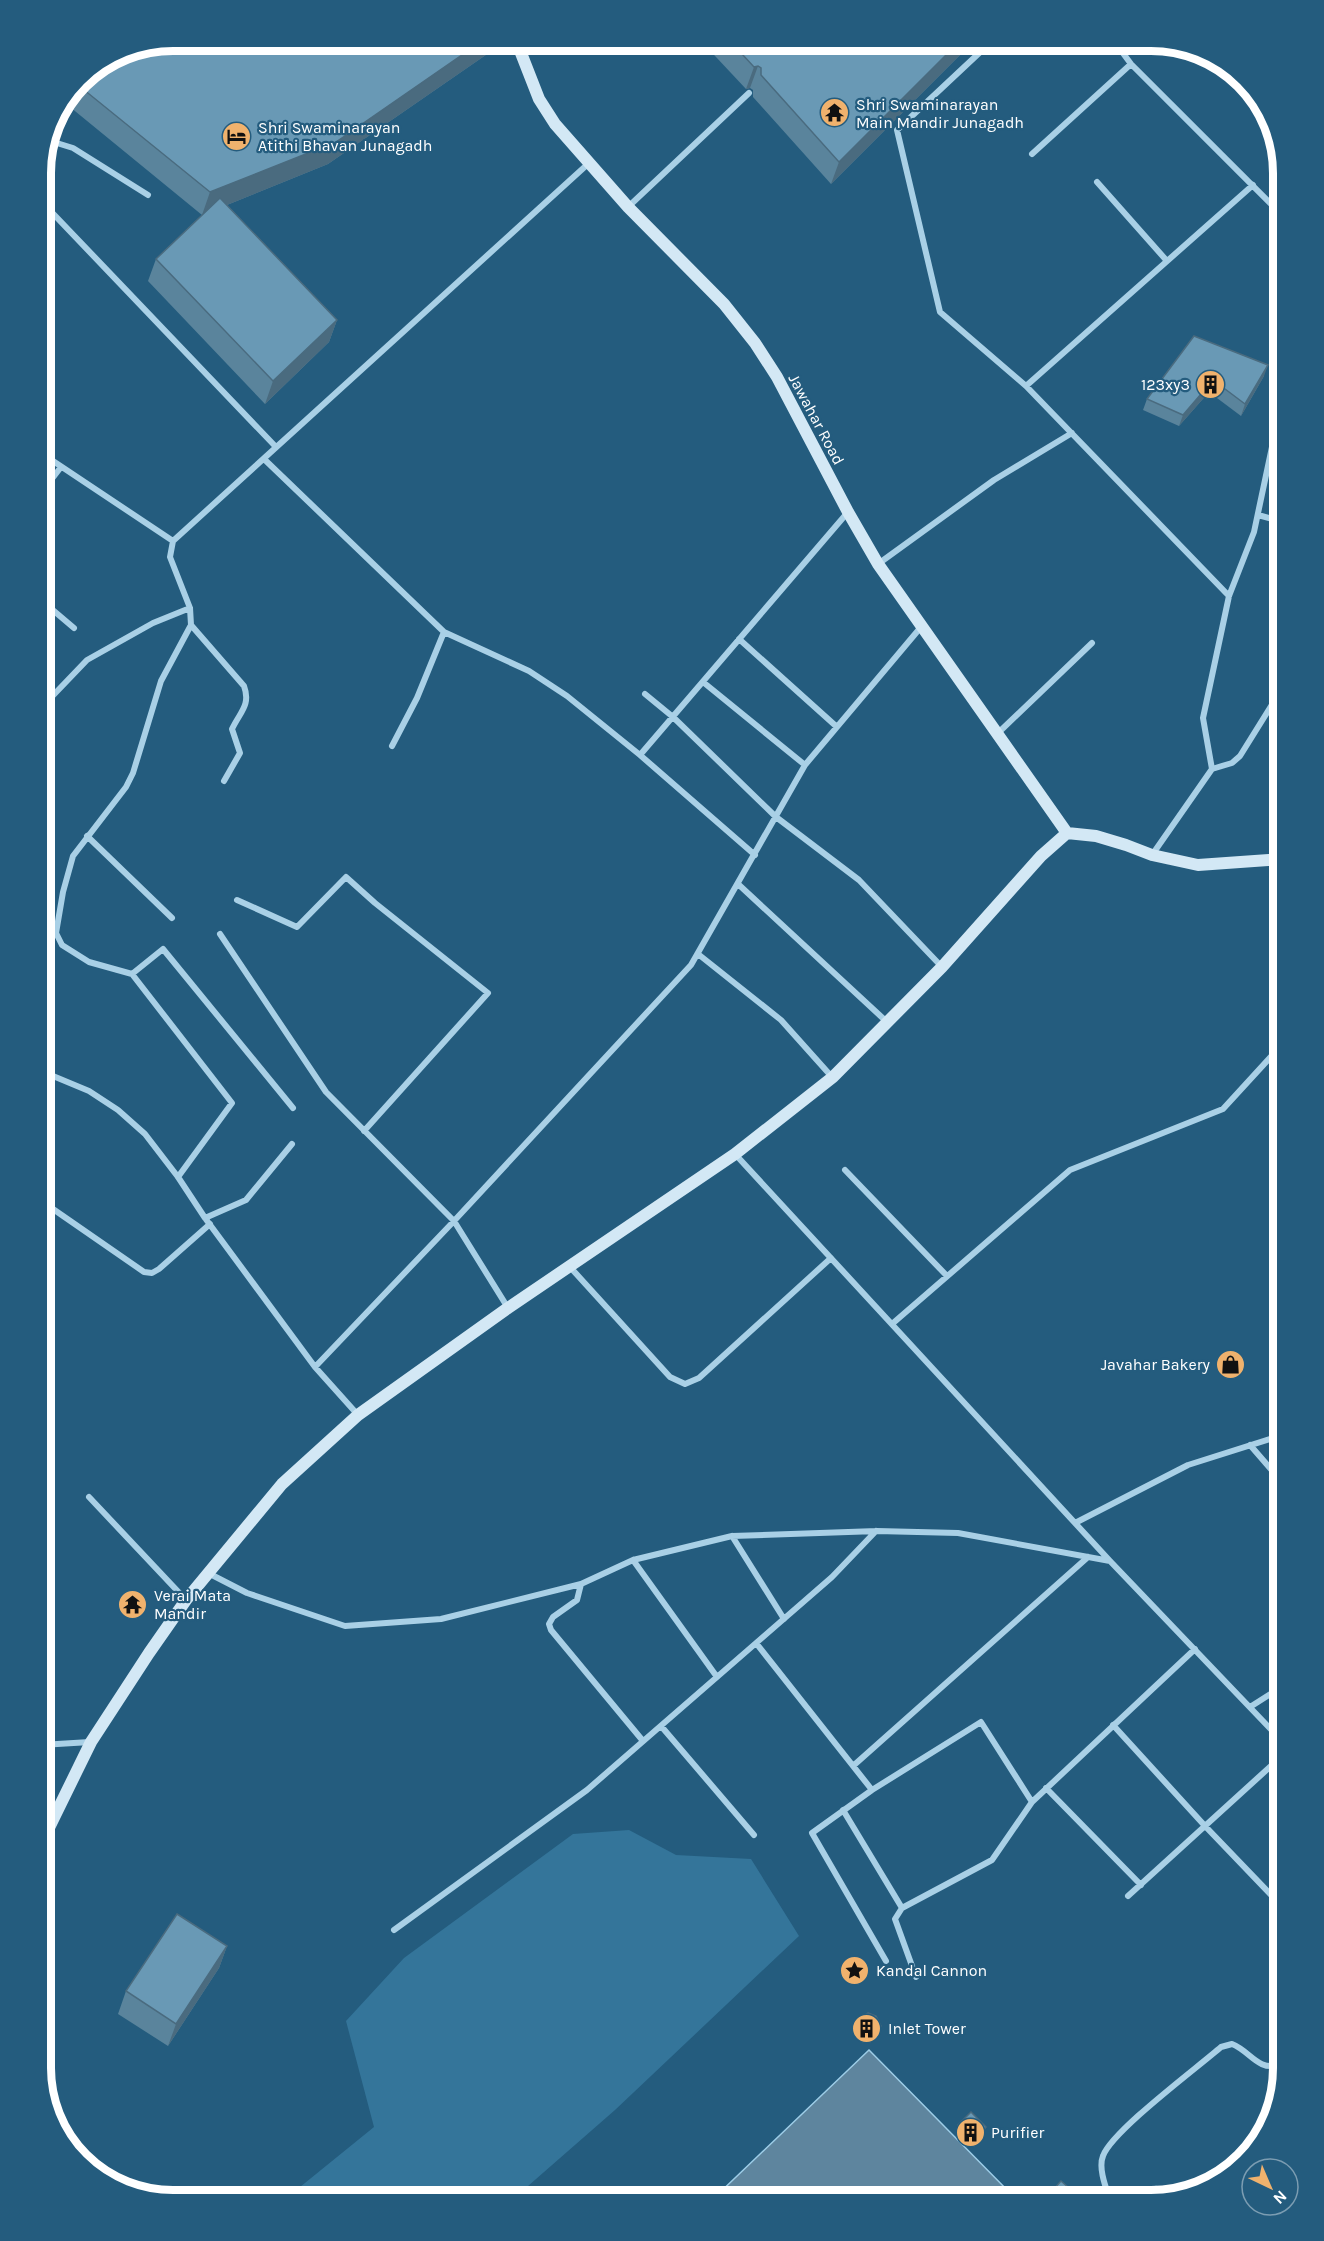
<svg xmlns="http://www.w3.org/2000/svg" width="1324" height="2241" viewBox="0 0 1324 2241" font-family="Karla,sans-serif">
	<rect width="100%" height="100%" fill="#245c7e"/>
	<path fill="#34759a" d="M629 1830 676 1855 751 1859 799 1936 615 2110 512 2200H197L202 2188 300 2187 374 2127 346 2021 404 1958 573 1834Z
		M1156 2185 1168 2197 1151 2200H1138Z"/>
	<path fill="#5e859e" stroke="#9dcde7" stroke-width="1.5" d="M869 2050 1017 2200H712Z"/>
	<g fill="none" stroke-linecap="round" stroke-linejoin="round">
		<path stroke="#a9d0e6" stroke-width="6" d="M992 41 897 130 940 312 1026 386 1229 596
			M1114 41 1131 64 1283 216
			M47 140 73 148 148 195
			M1032 154 1131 64
			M1097 182 1167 261
			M41 201 276 447
			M628 207 749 93
			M1026 386 1253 185
			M41 453 173 541
			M264 459 444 632 529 671 567 696 640 755 755 855
			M41 493 61 467
			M1258 515 1283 522
			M878 564 994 480 1072 433
			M41 600 74 628
			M191 625 244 686C251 705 240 712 232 729L240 753 224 781
			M739 639 837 727
			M703 682 805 765
			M645 694 673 717 776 817 859 880 942 967
			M41 708 87 660 153 623 190 608
			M997 734 1092 643
			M392 746 417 698 444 632
			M640 755 848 512
			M1212 769 1232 763 1240 756 1283 687
			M87 836 172 918
			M1152 855 1212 769 1203 718 1229 596 1254 532 1283 395
			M738 884 887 1022
			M237 900 297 927 346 877 375 903 488 993 364 1131
			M220 934 326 1092 454 1221 508 1308
			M698 954 781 1020 832 1077
			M132 974 163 949 293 1108
			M41 1071 89 1091 118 1110 145 1134 178 1177 205 1218 315 1367 358 1415
			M735 1154 1110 1561 1283 1742
			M845 1170 947 1276
			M178 1177 232 1103 132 974 89 962 62 945 56 933 63 892 73 856 126 787 133 773 161 681 191 625 190 608 170 557 173 541 589 163
			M53 1209 144 1272 152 1273 159 1269 210 1224
			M205 1218 246 1200 292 1144
			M570 1267 670 1377 685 1384 699 1378 831 1258
			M892 1324 1070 1170 1223 1109 1278 1049
			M315 1367 454 1221 691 965 805 765 921 627
			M1250 1445 1283 1483
			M89 1497 186 1600
			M1075 1523 1188 1465 1283 1435
			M732 1536 784 1619
			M633 1560 717 1677
			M210 1574 247 1593 345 1626 441 1619 581 1584 633 1560 732 1536 877 1531 958 1533 1110 1561
			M581 1584 577 1600 553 1617 549 1624 551 1630 643 1741
			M756 1643 872 1790
			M1250 1707 1283 1686
			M1113 1725 1205 1826 1273 1897
			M661 1726 754 1835
			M41 1745 90 1742
			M853 1766 1088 1557
			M1046 1788 1141 1885
			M843 1810 902 1908 895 1919 916 1977
			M1128 1896 1283 1755
			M902 1908 992 1860 1032 1802 1195 1649
			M394 1930 587 1790 832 1577 876 1531
			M886 1961 812 1833 872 1790 981 1722 1032 1802
			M110 2182 112 2176
			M1110 2200C1106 2188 1098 2168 1103 2156 1112 2131 1197 2068 1221 2047L1232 2044C1250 2051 1258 2071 1278 2065L1283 2055"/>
		<path stroke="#d3e8f5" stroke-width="12" d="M521 41V53L539 99 555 124 628 207 724 304 755 343 777 377 848 512 878 564 1067 833
			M41 1844 91 1742 149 1653 186 1600 282 1484 358 1415 508 1308 735 1154 833 1077 942 967 1041 856 1067 833 1096 836 1126 845 1152 855 1198 865 1283 859"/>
	</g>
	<path fill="#5a849c" d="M173 40 496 41 493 50 328 164 227 205 337 320 329 342 265 404 148 281 156 259 203 214 202 215 70 107 78 85Z
		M701 41H974L831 184 753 97V90L750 88 746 89Z
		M1194 336 1264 376 1241 416 1209 392 1179 426 1143 410 1147 399Z
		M227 1946 219 1968 168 2046 118 2014 126 1991Z
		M860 2018 877 2036 870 2042 860 2040 855 2033Z
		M958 2125 984 2133 971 2145 956 2130Z"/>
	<path fill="#4a6b7f" d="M401 41H418L394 58Z
		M482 41H496L493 50 328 164 202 215 210 192Z
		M960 41H974L831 184 839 162Z
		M758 66 750 88 746 89 754 67Z
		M337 320 329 342 265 404 273 381Z
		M1268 365 1264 376 1241 416 1245 404Z
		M1213 380 1209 392 1179 426 1183 415Z
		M227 1946 219 1968 168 2046 176 2024Z
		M879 2030 877 2036 870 2042 872 2036Z
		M986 2127 984 2133 971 2145 974 2140Z"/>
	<path fill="#6999b5" stroke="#4a6b7f" stroke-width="1.5" d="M173 40 394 41 401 46 409 41H482L336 142 210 192 78 85 86 75 123 50Z
		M730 41H960L839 162 761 75V68L758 66 754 67Z
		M220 198 337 320 273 381 156 259Z
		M1194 336 1268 365 1245 404 1213 380 1183 415 1147 399Z
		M177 1914 227 1946 176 2024 126 1991Z
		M868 2013 876 2016 881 2026 879 2030 872 2036 862 2035 857 2027 860 2018Z
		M971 2112 986 2127 974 2140 958 2125Z
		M1061 2181 1077 2195 1072 2200H1051L1047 2197Z"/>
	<defs>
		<symbol id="temple-disc" viewBox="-11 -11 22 22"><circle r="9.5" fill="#f0b26d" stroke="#245c7e"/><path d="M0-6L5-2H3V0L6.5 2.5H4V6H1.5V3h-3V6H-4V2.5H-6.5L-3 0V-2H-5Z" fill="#111"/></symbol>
		<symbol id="hotel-disc" viewBox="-11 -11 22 22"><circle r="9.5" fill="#f0b26d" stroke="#245c7e"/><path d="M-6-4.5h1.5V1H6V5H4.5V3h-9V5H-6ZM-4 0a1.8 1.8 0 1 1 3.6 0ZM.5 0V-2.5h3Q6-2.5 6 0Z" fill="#111"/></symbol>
		<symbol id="building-disc" viewBox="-11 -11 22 22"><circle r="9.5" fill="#f0b26d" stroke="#245c7e"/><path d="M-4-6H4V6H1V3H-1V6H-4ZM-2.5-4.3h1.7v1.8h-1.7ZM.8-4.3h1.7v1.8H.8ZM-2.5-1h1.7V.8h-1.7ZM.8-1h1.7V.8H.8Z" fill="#111"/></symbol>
		<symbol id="shop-disc" viewBox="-11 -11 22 22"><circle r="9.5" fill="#f0b26d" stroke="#245c7e"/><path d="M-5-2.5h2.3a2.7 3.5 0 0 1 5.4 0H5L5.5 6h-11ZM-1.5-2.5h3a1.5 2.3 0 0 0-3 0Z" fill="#111"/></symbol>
		<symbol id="sight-disc" viewBox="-11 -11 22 22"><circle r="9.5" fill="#f0b26d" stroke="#245c7e"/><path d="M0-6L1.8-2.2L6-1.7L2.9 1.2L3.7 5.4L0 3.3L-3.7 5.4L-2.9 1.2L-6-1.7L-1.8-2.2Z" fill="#111"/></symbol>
	</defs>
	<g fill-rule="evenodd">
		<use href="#temple-disc" x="818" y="96" width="33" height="33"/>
		<use href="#hotel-disc" x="220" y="120" width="33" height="33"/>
		<use href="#building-disc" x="1194" y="368" width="33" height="33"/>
		<use href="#shop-disc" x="1214" y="1348" width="33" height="33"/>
		<use href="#temple-disc" x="116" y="1588" width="33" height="33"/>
		<use href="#sight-disc" x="838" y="1954" width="33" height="33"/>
		<use href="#building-disc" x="850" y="2012" width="33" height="33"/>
		<use href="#building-disc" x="954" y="2116" width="33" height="33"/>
	</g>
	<g text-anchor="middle" stroke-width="4.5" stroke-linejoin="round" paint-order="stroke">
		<g font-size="16" fill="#fff" stroke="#245c7e" text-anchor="start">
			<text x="856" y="110">Shri Swaminarayan<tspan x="856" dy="18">Main Mandir Junagadh</tspan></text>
			<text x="258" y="133">Shri Swaminarayan<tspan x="258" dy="18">Atithi Bhavan Junagadh</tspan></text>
			<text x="1190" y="390" text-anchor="end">123xy3</text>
			<text x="1210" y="1370" text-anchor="end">Javahar Bakery</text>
			<text x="154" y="1601">Verai Mata<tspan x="154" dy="18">Mandir</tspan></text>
			<text x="876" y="1976">Kandal Cannon</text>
			<text x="888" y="2034">Inlet Tower</text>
			<text x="991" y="2138">Purifier</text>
		</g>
		<g font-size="16" fill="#fff" stroke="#245c7e">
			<text transform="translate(817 419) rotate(62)" y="6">Jawahar Road</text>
		</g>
	</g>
	<path d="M0 0H1324V2241H0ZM173 51H1151A122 122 0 0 1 1273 173V2068A122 122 0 0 1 1151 2190H173A122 122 0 0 1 51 2068V173A122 122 0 0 1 173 51Z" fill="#245c7e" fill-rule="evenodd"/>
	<path fill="none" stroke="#fff" stroke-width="8" d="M173 51H1151A122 122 0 0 1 1273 173V2068A122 122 0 0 1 1151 2190H173A122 122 0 0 1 51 2068V173A122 122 0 0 1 173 51Z"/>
	<g transform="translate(1270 2187) rotate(136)"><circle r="28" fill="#245c7e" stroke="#7c9db2" stroke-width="1.5"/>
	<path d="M0-4.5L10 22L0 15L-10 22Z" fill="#f0b26d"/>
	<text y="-9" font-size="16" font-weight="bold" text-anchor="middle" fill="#ffffff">N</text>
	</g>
</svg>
